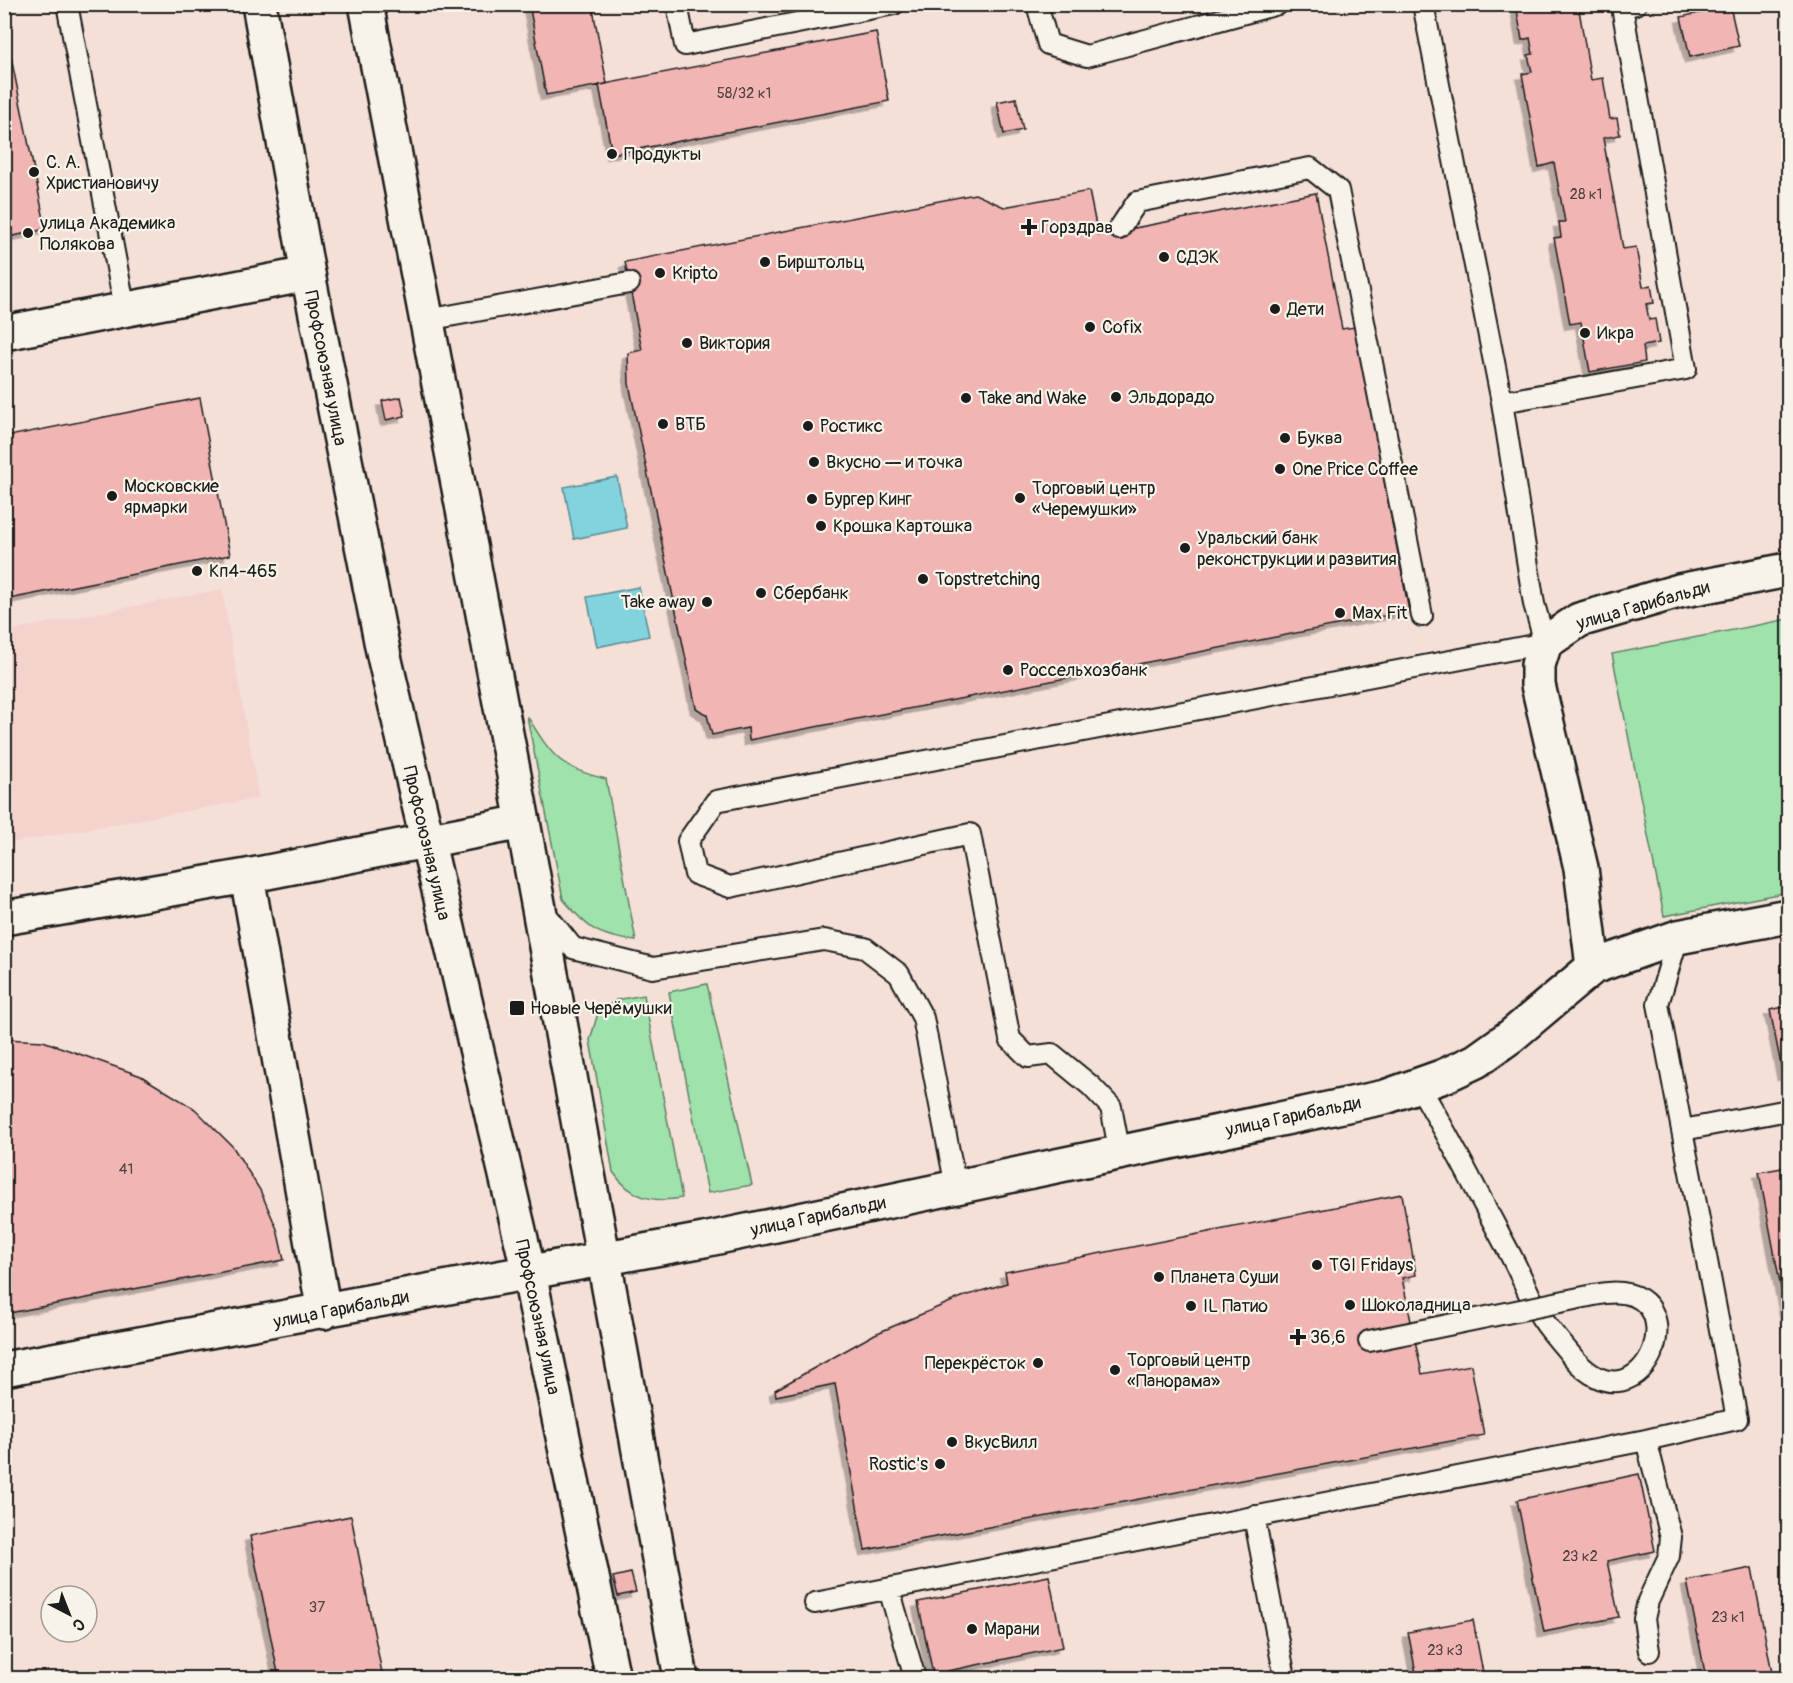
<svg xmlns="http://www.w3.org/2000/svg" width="1793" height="1683" viewBox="0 0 1793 1683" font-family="Pangolin,sans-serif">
	<defs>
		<filter id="shadow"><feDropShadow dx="-5.5" dy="5.5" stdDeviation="0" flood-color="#0004"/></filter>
	</defs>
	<rect width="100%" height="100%" fill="#f5e0d8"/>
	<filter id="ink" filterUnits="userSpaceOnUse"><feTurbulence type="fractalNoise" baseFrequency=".0167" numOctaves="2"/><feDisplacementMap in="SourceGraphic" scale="12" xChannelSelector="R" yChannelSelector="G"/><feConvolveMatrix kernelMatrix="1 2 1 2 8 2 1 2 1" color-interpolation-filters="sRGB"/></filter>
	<g filter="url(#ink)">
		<path fill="#f4d3cd" d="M222 589 259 798 5 844V631Z"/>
		<path fill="#a0e2ac" stroke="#5e7f64" stroke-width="1.5" d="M1788 619V892L1664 916 1612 654Z
			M527 716C552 756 559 768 606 779L636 941C597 936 588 929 563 899Z
			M707 984 752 1185 708 1193 669 992Z
			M644 995 682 1198C652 1203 631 1198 613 1172L590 1040 598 1013 616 1000Z"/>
		<path fill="#83d3df" stroke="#5a8a91" stroke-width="1.5" d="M617 477 627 528 574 539 564 487Z
			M639 587 649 636 597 647 587 597Z"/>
		<path fill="#f1b5b4" stroke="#1c1c1c" stroke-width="1.5" filter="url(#shadow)" d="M529 4H592L607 84 546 95Z
			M1516 4H1578L1591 80 1603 78 1610 119 1617 118 1620 135 1603 138 1623 249 1636 247 1643 287 1651 285 1654 303 1646 304 1649 320 1655 319 1659 343 1643 346 1645 362 1590 372 1581 322 1570 324 1554 238 1561 237 1559 222H1565L1554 163 1539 167 1522 74 1532 72 1528 55 1533 54 1530 38 1522 40Z
			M1730 6 1739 46 1690 57 1681 17Z
			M4 23 46 229 4 238Z
			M876 32 889 101 612 154 599 85Z
			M1016 98 1023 130 1004 134 997 102Z
			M1089 191 1098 235 1316 193 1342 329 1355 327 1409 611 749 740 748 728 712 735 707 715 696 708 629 384 628 353 642 350 625 262 975 194 1004 207Z
			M401 397 405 416 386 420 382 401Z
			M200 398 230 555 4 600V437Z
			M1788 1006V1074L1783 1075 1770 1010Z
			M4 1039 43 1041 141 1076 195 1109 233 1147 260 1190 277 1229 284 1260 4 1314Z
			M1788 1167V1325L1759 1172Z
			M1402 1194 1416 1275 1402 1278 1422 1374 1471 1365 1484 1435 865 1550 835 1384 776 1396 775 1390 875 1334 962 1297 1007 1283 1005 1272Z
			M1639 1474 1655 1551 1607 1561 1619 1617 1544 1632 1517 1500Z
			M351 1516 383 1678H279L250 1536Z
			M1752 1568 1773 1678H1706L1687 1581Z
			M631 1573 636 1592 618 1596 613 1577Z
			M1049 1576 1063 1647 933 1674 918 1602Z
			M1473 1620 1484 1678H1417L1408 1632Z
			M1188 1675 1189 1678H1166Z"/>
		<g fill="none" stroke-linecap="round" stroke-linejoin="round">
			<defs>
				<path id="service" d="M67 4 125 310
					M677 4 685 45 894 4
					M1037 4 1048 44 1087 56 1278 4
					M1119 229 1137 202 1310 168 1338 190 1422 616
					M427 320 629 283
					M1502 402 1686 369 1622 7 1636 4
					M544 912 573 948 653 968 824 940 865 948 899 974 923 1018 956 1187
					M1419 1086C1452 1141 1480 1198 1510 1254 1520 1273 1528 1293 1538 1312 1547 1328 1560 1341 1571 1355 1645 1446 1708 1270 1594 1295
					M1683 1130 1788 1110
					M1120 1154 1111 1107 1091 1086 1052 1054 1028 1057 1010 1039 970 834 730 887 695 874 688 841 716 801 1545 643 1534 604 1502 402 1423 4
					M1369 1341 1414 1332
					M1646 1440 1671 1537 1669 1556 1648 1601 1644 1619 1649 1651
					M1254 1516 1285 1678
					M889 1589 915 1678
					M815 1603 1646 1440 1737 1419 1658 1004 1678 937"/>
				<path id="minor" d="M4 333 308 274"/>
				<path id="tertiary" d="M247 876 324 1312
					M4 918 247 876 523 822
					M1593 967 1581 868 1538 685V665L1545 643 1579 620 1679 591 1788 570
					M4 1369 704 1240 1385 1097 1444 1076 1476 1061 1511 1036 1593 967 1678 937 1788 916"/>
				<path id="primary" d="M259 4 308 274 384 656 529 1273 613 1678
					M366 4 523 822 681 1678"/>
			</defs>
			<use href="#service" stroke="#1c1c1c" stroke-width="24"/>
			<use href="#minor" stroke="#1c1c1c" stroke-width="38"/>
			<use href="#tertiary" stroke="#1c1c1c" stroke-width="38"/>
			<use href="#primary" stroke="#1c1c1c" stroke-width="38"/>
			<use href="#service" stroke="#f7f3e8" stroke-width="20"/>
			<use href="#minor" stroke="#f7f3e8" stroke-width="33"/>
			<use href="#tertiary" stroke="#f7f3e8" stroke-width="33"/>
			<use href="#primary" stroke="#f7f3e8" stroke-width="33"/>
			<defs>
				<path id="service-bridge" d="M1414 1332 1594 1295"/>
			</defs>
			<use href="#service-bridge" stroke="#1c1c1c" stroke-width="24" stroke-linecap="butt"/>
			<use href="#service-bridge" stroke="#f7f3e8" stroke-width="20"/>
		</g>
	</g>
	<g fill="#1c1c1c" stroke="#f7f3e8" stroke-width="2">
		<circle cx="612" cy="154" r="6"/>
		<circle cx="34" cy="172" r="6"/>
		<path d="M1026 218h6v6h6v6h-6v6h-6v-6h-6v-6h6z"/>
		<circle cx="28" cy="233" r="6"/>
		<circle cx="1164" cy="257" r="6"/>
		<circle cx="765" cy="262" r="6"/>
		<circle cx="660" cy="273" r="6"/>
		<circle cx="1275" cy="309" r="6"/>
		<circle cx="1090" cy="327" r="6"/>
		<circle cx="1585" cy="333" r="6"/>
		<circle cx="687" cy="343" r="6"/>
		<circle cx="1116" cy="397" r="6"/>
		<circle cx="966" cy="398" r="6"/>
		<circle cx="663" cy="424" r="6"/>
		<circle cx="808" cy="426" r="6"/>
		<circle cx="1285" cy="438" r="6"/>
		<circle cx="814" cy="462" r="6"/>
		<circle cx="1280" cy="469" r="6"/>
		<circle cx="112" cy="496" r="6"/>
		<circle cx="1020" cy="498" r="6"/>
		<circle cx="812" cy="499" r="6"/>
		<circle cx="821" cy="526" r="6"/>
		<circle cx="1185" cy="548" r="6"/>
		<circle cx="197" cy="571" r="6"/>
		<circle cx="923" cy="579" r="6"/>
		<circle cx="761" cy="593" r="6"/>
		<circle cx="707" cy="602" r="6"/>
		<circle cx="1340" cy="613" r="6"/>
		<circle cx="1008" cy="670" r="6"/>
		<rect x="509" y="1000" width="16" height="16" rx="3"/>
		<circle cx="1317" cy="1265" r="6"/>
		<circle cx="1159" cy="1277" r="6"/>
		<circle cx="1350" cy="1305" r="6"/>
		<circle cx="1191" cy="1306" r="6"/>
		<path d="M1295 1328h6v6h6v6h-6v6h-6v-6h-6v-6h6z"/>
		<circle cx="1038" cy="1363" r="6"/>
		<circle cx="1115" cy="1370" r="6"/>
		<circle cx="952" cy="1442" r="6"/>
		<circle cx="940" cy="1464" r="6"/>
		<circle cx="972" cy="1629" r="6"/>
	</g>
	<g text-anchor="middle" stroke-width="4.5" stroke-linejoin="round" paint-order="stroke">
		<g font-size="15" fill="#514242">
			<text x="744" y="98">58/32 к1</text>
			<text x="1586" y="199">28 к1</text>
			<text x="126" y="1174">41</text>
			<text x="1580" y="1561">23 к2</text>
			<text x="317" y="1612">37</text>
			<text x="1728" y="1622">23 к1</text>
			<text x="1445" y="1655">23 к3</text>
		</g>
		<g font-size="18" fill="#1c1c1c" stroke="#f7f3e8" text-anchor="start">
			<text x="624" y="160">Продукты</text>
			<text x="46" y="168">С. А.<tspan x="46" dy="21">Христиановичу</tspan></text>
			<text x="40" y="229">улица Академика<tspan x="40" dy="21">Полякова</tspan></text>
			<text x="1041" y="233">Горздрав</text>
			<text x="1176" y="263">СДЭК</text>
			<text x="777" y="268">Бирштольц</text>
			<text x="672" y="279">Kripto</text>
			<text x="1287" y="315">Дети</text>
			<text x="1102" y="333">Cofix</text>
			<text x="1597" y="339">Икра</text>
			<text x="699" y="349">Виктория</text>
			<text x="1128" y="403">Эльдорадо</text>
			<text x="978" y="404">Take and Wake</text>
			<text x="675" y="430">ВТБ</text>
			<text x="820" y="432">Ростикс</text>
			<text x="1297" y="444">Буква</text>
			<text x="826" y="468">Вкусно — и точка</text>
			<text x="1292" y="475">One Price Coffee</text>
			<text x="124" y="492">Московские<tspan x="124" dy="21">ярмарки</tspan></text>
			<text x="1032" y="494">Торговый центр<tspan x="1032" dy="21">«Черемушки»</tspan></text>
			<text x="824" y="505">Бургер Кинг</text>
			<text x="833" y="532">Крошка Картошка</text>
			<text x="1197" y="544">Уральский банк<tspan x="1197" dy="21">реконструкции и развития</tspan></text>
			<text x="209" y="577">Кп4-465</text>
			<text x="935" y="585">Topstretching</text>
			<text x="773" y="599">Сбербанк</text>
			<text x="695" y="608" text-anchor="end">Take away</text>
			<text x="1352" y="619">Max Fit</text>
			<text x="1020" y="676">Россельхозбанк</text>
			<text x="530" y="1014">Новые Черёмушки</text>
			<text x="1329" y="1271">TGI Fridays</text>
			<text x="1171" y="1283">Планета Суши</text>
			<text x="1362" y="1311">Шоколадница</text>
			<text x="1203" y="1312">IL Патио</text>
			<text x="1310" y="1343">36,6</text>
			<text x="1127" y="1366">Торговый центр<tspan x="1127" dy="21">«Панорама»</tspan></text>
			<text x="1026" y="1369" text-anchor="end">Перекрёсток</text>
			<text x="964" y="1448">ВкусВилл</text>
			<text x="928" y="1470" text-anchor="end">Rostic's</text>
			<text x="984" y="1635">Марани</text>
		</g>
		<g font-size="18" fill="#1c1c1c" stroke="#f7f3e8">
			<text transform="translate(326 368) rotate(79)" y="6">Профсоюзная улица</text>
			<text transform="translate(1643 605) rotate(-16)" y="6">улица Гарибальди</text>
			<text transform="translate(427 843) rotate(77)" y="6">Профсоюзная улица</text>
			<text transform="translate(1293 1116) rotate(-12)" y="6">улица Гарибальди</text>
			<text transform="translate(818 1216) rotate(-12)" y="6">улица Гарибальди</text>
			<text transform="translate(341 1309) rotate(-11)" y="6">улица Гарибальди</text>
			<text transform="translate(538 1317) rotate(78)" y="6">Профсоюзная улица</text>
		</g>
	</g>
	<rect width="1793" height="1683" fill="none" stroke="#f7f3e8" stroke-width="24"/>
	<rect x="12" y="12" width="1769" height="1659" fill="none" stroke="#1c1c1c" stroke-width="2" filter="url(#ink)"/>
	<g transform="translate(69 1614) rotate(138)"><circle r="28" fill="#f7f3e8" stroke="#9f9d96" stroke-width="1.5"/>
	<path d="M0-4.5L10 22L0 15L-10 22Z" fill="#1c1c1c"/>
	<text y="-9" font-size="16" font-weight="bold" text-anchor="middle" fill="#1c1c1c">С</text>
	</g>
</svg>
